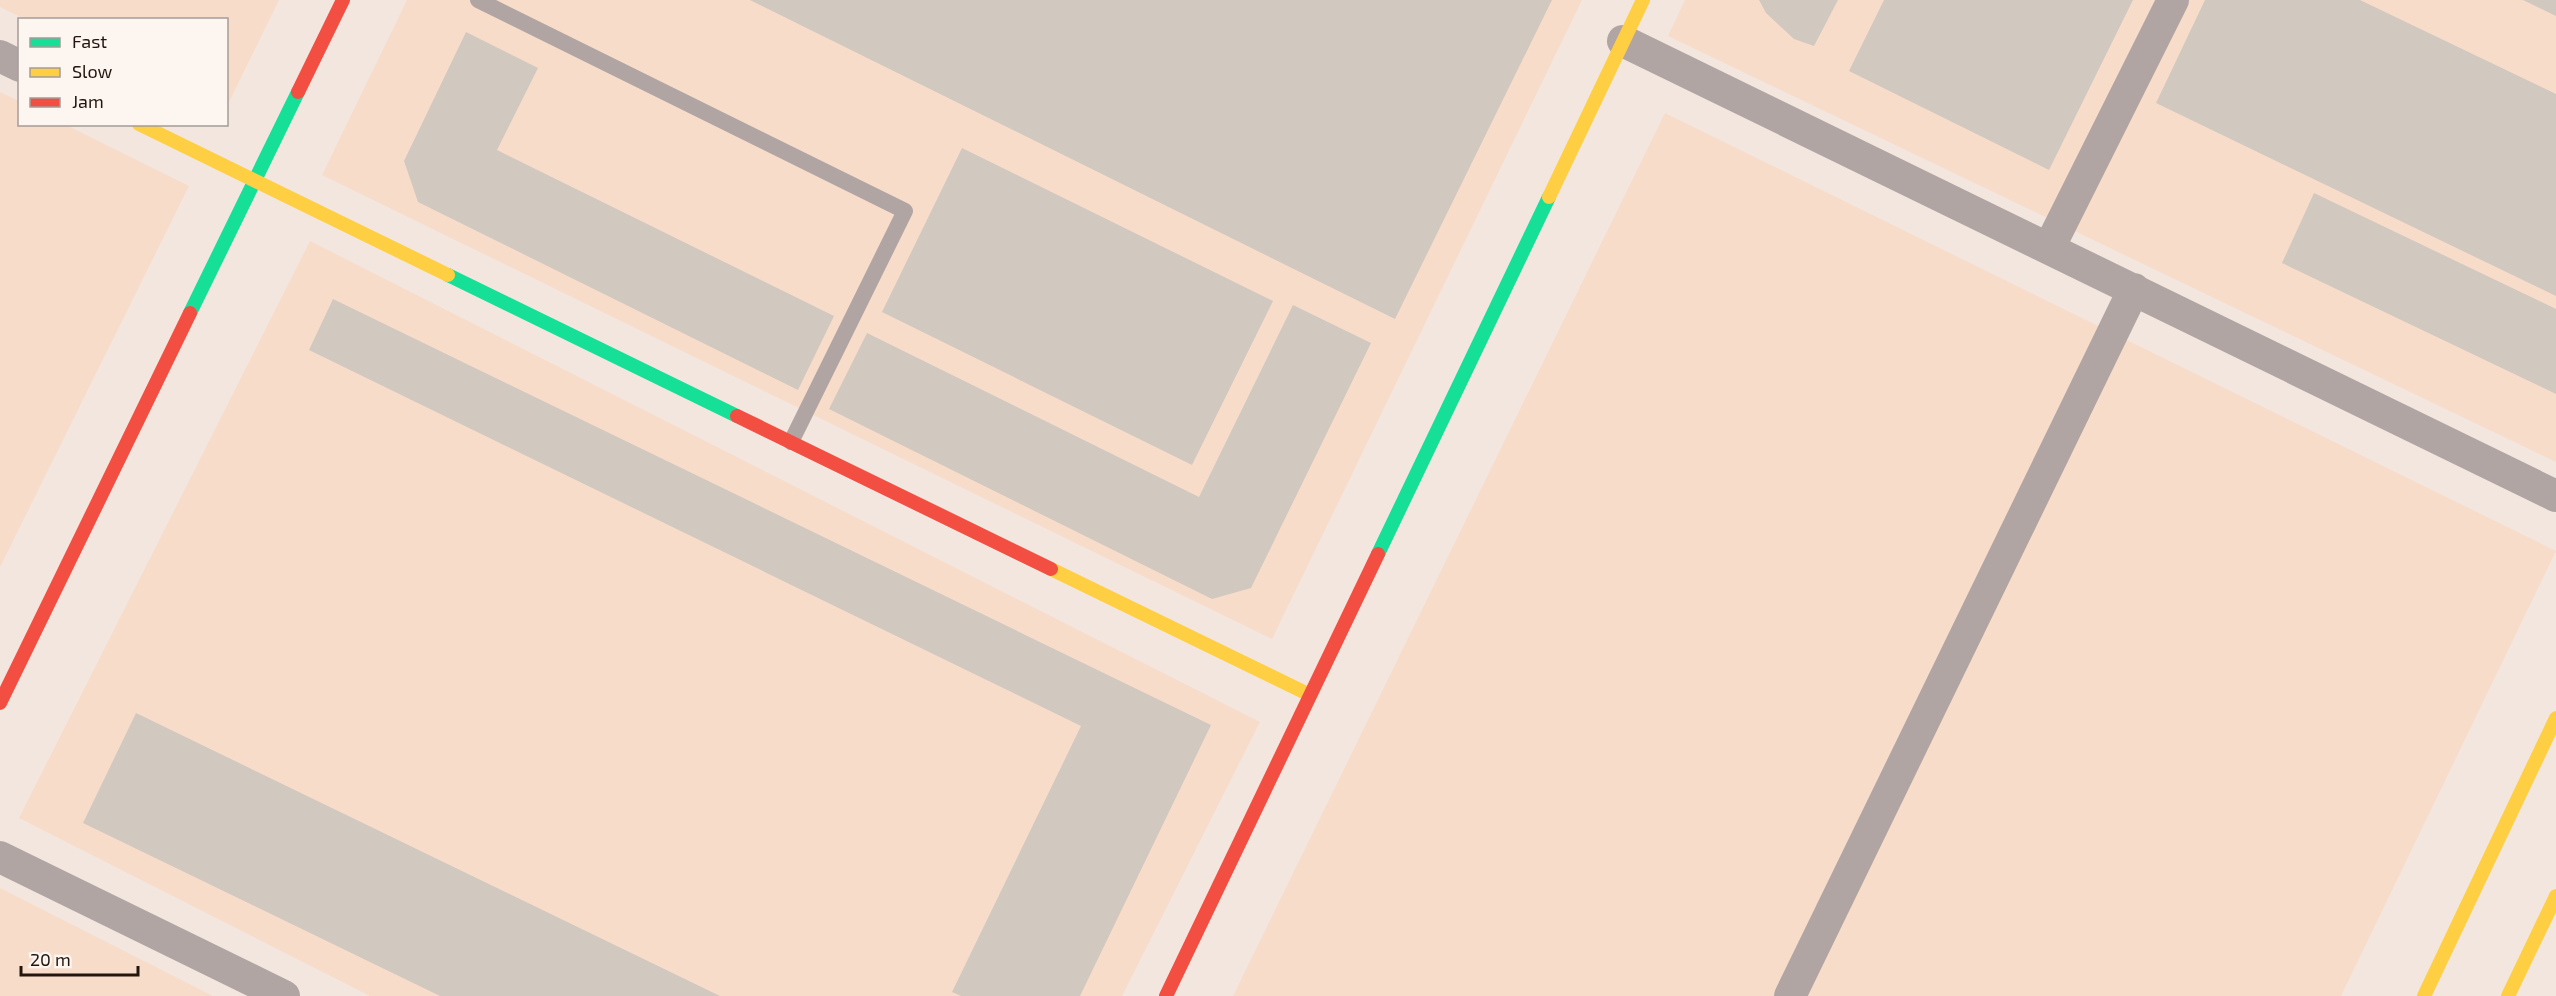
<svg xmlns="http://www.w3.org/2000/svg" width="2556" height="996" viewBox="0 0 2556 996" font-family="'Exo 2',sans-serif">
	<rect width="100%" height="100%" fill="#f2e6df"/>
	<path fill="#f8dcca" d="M0 0H279L227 106 226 20 25 19 0 7Z
		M407 0H1582L1272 639 322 175Z
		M1685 0H2556V462L1668 36Z
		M0 92 19 101 20 124 66 125 189 186 0 567Z
		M1665 113 2556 551 2341 996H1233Z
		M310 241 1260 722 1122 996H370L19 818Z
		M0 888 213 996H0Z"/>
	<path fill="#d1c8bf" d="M750 0H1552L1395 319Z
		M1759 0H1838L1814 46 1794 39 1766 13Z
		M1884 0H2133L2049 170 1849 71Z
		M2205 0H2360L2556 94V296L2156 103Z
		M2523 0H2556V16Z
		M466 32 538 68 497 150 834 316 798 390 418 202 404 161Z
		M962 148 1273 301 1192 465 882 312Z
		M2314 193 2556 309V394L2282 263Z
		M333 299 1211 725 1080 996H961L952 992 1081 726 309 350Z
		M1293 305 1371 343 1251 588 1212 599 829 409 867 333 1199 497Z
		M136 713 720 996H440L83 823Z"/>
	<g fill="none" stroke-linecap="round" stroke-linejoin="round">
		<path stroke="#b1a5a4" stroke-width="16" d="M478 0 905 211 791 442"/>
		<path stroke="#b1a5a4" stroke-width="32" d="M1623 41 2556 496
			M0 56 20 66
			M2049 248 2173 0
			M0 857 284 996
			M1790 996 2134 289"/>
		<path stroke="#16e098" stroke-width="14" d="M448 275 737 416
			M190 313 298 92
			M1378 554 1549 197"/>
		<path stroke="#ffcf43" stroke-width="14" d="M139 124 448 275
			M1549 197 1643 0
			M1051 569 1310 695
			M2424 996 2556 718
			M2508 996 2556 896"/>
		<path stroke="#f24e42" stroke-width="14" d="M298 92 343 0
			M737 416 1051 569
			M0 703 190 313
			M1166 996 1378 554"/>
	</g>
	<rect x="18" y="18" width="210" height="108" fill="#fcf5f0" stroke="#a59c96" stroke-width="1.5"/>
	<rect x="30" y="38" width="30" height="9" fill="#16e098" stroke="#a59c96" stroke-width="1.5"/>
	<text x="72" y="48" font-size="18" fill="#23160e">Fast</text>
	<rect x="30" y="68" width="30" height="9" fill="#ffcf43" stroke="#a59c96" stroke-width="1.5"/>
	<text x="72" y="78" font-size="18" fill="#23160e">Slow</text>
	<rect x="30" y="98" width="30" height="9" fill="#f24e42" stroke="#a59c96" stroke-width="1.5"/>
	<text x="72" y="108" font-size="18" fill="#23160e">Jam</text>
	<path d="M21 966v9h117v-9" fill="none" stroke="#23160e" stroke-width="3"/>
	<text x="30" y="966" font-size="18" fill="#23160e" stroke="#fcf5f0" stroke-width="4.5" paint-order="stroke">20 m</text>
</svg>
